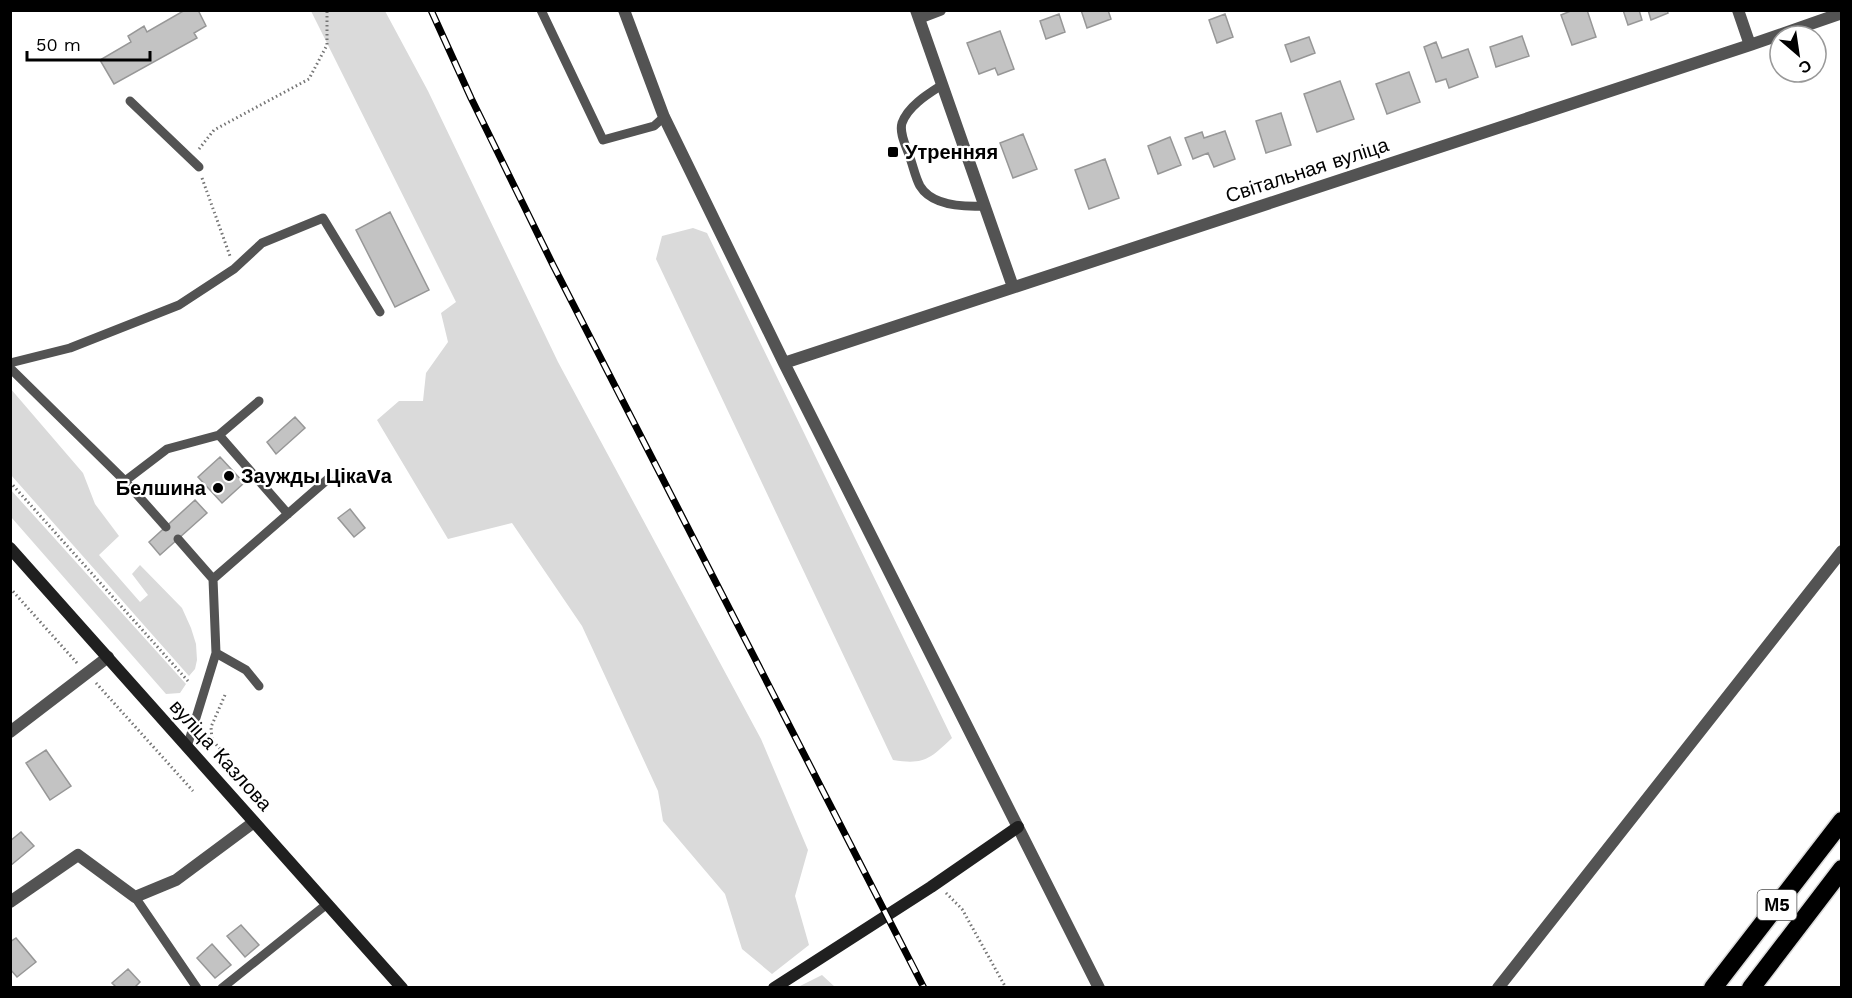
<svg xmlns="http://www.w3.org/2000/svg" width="1852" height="998" viewBox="0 0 1852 998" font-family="'Work Sans',sans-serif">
	<rect width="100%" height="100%" fill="#fff"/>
	<path fill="#dadada" d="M311 11H385L428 91 558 362 761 739 808 850 795 896 809 945 772 974 742 949 725 894 663 821 658 791 582 626 512 523 448 539 377 420 399 401H423L426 373 448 342 441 313 456 302Z
		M693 228 707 233 952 738C930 759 924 765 893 760L656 259 662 236Z
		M10 388 83 473 95 504 119 536 99 555 140 602 148 595 132 574 140 565 182 608 191 628 196 644 197 660 195 669 189 676 11 475Z
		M10 489 186 684 180 693 166 694 11 517Z
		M822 975 835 987H798Z"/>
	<path fill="#c3c3c3" stroke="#979797" stroke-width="1.5" d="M185 10H198L206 26 194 33 197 38 114 84 100 60 131 42 128 36 144 26 147 32Z
		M1081 10H1108L1111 19 1087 28Z
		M1573 10H1587L1596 37 1572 45 1561 15Z
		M1623 10H1639L1642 20 1628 25Z
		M1648 10H1667L1668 13 1651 20Z
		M1059 14 1065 32 1046 39 1040 21Z
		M1225 14 1233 37 1217 43 1209 20Z
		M1000 31 1014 69 998 75 995 68 979 74 967 43Z
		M1522 36 1529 56 1496 67 1490 47Z
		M1309 37 1315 53 1291 62 1285 45Z
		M1436 42 1442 58 1468 49 1478 77 1449 88 1446 79 1436 82 1424 47Z
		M1409 72 1420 102 1387 114 1376 84Z
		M1340 81 1354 119 1317 132 1304 94Z
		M1281 113 1291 145 1266 153 1256 121Z
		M1225 131 1235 159 1214 167 1208 153 1193 159 1185 138 1202 132 1204 138Z
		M1023 134 1037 169 1013 178 1000 143Z
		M1170 137 1181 165 1158 174 1148 146Z
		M1105 159 1119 198 1089 209 1075 170Z
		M390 212 429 290 395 307 356 230Z
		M295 417 305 428 276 454 267 442Z
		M220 457 244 483 222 503 198 477Z
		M195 500 207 513 160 555 149 542Z
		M350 509 365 528 354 537 338 518Z
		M46 750 71 786 50 800 26 763Z
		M21 832 34 846 10 866V841Z
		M241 925 259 945 245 957 227 936Z
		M16 938 36 962 17 977 10 969V942Z
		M212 944 231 965 215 978 197 958Z
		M128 969 140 982 134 988H117L112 983Z"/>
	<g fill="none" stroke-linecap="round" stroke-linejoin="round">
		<defs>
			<path id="highway" d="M1713 988 1842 821
				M1751 988 1842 869"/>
		</defs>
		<use href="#highway" stroke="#dbdbdb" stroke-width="21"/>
		<path stroke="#757575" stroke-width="3" stroke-dasharray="1.5 3" stroke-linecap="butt" d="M199 149 214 130 309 79 327 45V10
			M202 178 230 256
			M10 482 188 681
			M10 588 77 663
			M96 683 193 791
			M225 695 211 727 212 740 229 759
			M946 893 962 909 1006 988"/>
		<path stroke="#535353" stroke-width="9" d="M541 10 603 140 654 126 664 117
			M942 85C928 94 908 106 902 123 899 133 906 146 909 155 913 165 915 177 920 186 932 206 965 207 985 206
			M130 101 199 167
			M10 363 70 348 179 305 234 269 262 243 323 218 380 312
			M10 368 125 481 166 527
			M219 435 288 514
			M125 481 167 449 219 435 259 401
			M178 539 213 579 216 653 187 747
			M213 579 328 479
			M216 653 246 670 259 686
			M135 897 197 988
			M222 988 327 904"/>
		<path stroke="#535353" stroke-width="12" d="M624 10 664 117 784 363 1099 988
			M916 10 1013 287
			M1738 10 1750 45
			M919 18 940 10
			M784 363 1750 45 1842 13
			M10 732 108 657
			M10 902 78 855 135 897 176 880 254 822
			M1498 988 1842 551"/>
		<path stroke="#202020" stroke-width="12" d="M10 548 402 988
			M774 988 931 887 1018 827"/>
		<use href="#highway" stroke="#000" stroke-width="18"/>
		<defs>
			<path id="rail" d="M431 10 471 98 553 265 924 988"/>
		</defs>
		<use href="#rail" stroke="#000" stroke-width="7"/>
		<use href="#rail" stroke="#fff" stroke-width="4.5" stroke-dasharray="14" stroke-linecap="butt"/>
	</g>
	<g fill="#000" stroke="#fff" stroke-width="2">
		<rect x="887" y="146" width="12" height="12" rx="3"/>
		<circle cx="229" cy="476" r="6"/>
		<circle cx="218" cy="488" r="6"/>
	</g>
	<g text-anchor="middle" stroke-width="4.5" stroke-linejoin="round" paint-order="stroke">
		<rect fill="#fff" stroke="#4c4c4c" stroke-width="1.5" x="1757.5" y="890" width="39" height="30" rx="4.5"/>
		<g font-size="18" font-weight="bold" fill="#000">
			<text x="1777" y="911">М5</text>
		</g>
		<g font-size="20" font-weight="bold" fill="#000" stroke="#fff" text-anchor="start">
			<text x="905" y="159">Утренняя</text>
			<text x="241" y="483">Заужды ЦікаVа</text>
			<text x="206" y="495" text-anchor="end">Белшина</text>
		</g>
		<g font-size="20" fill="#000" stroke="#fff">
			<text transform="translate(1307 170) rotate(-18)" y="7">Світальная вуліца</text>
			<text transform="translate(221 755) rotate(48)" y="7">вуліца Казлова</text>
		</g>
	</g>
	<rect width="1852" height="998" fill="none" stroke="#000000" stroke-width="24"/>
	<g transform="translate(1798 54) rotate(151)"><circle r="28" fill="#ffffff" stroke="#999999" stroke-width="1.5"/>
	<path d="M0-4.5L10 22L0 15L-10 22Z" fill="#000000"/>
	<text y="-9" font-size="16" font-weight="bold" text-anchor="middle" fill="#000000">С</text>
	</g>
	<path d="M27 51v9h123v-9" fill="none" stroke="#000000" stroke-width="3"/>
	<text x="36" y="51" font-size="18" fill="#000000" stroke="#ffffff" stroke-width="4.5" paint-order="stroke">50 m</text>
</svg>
